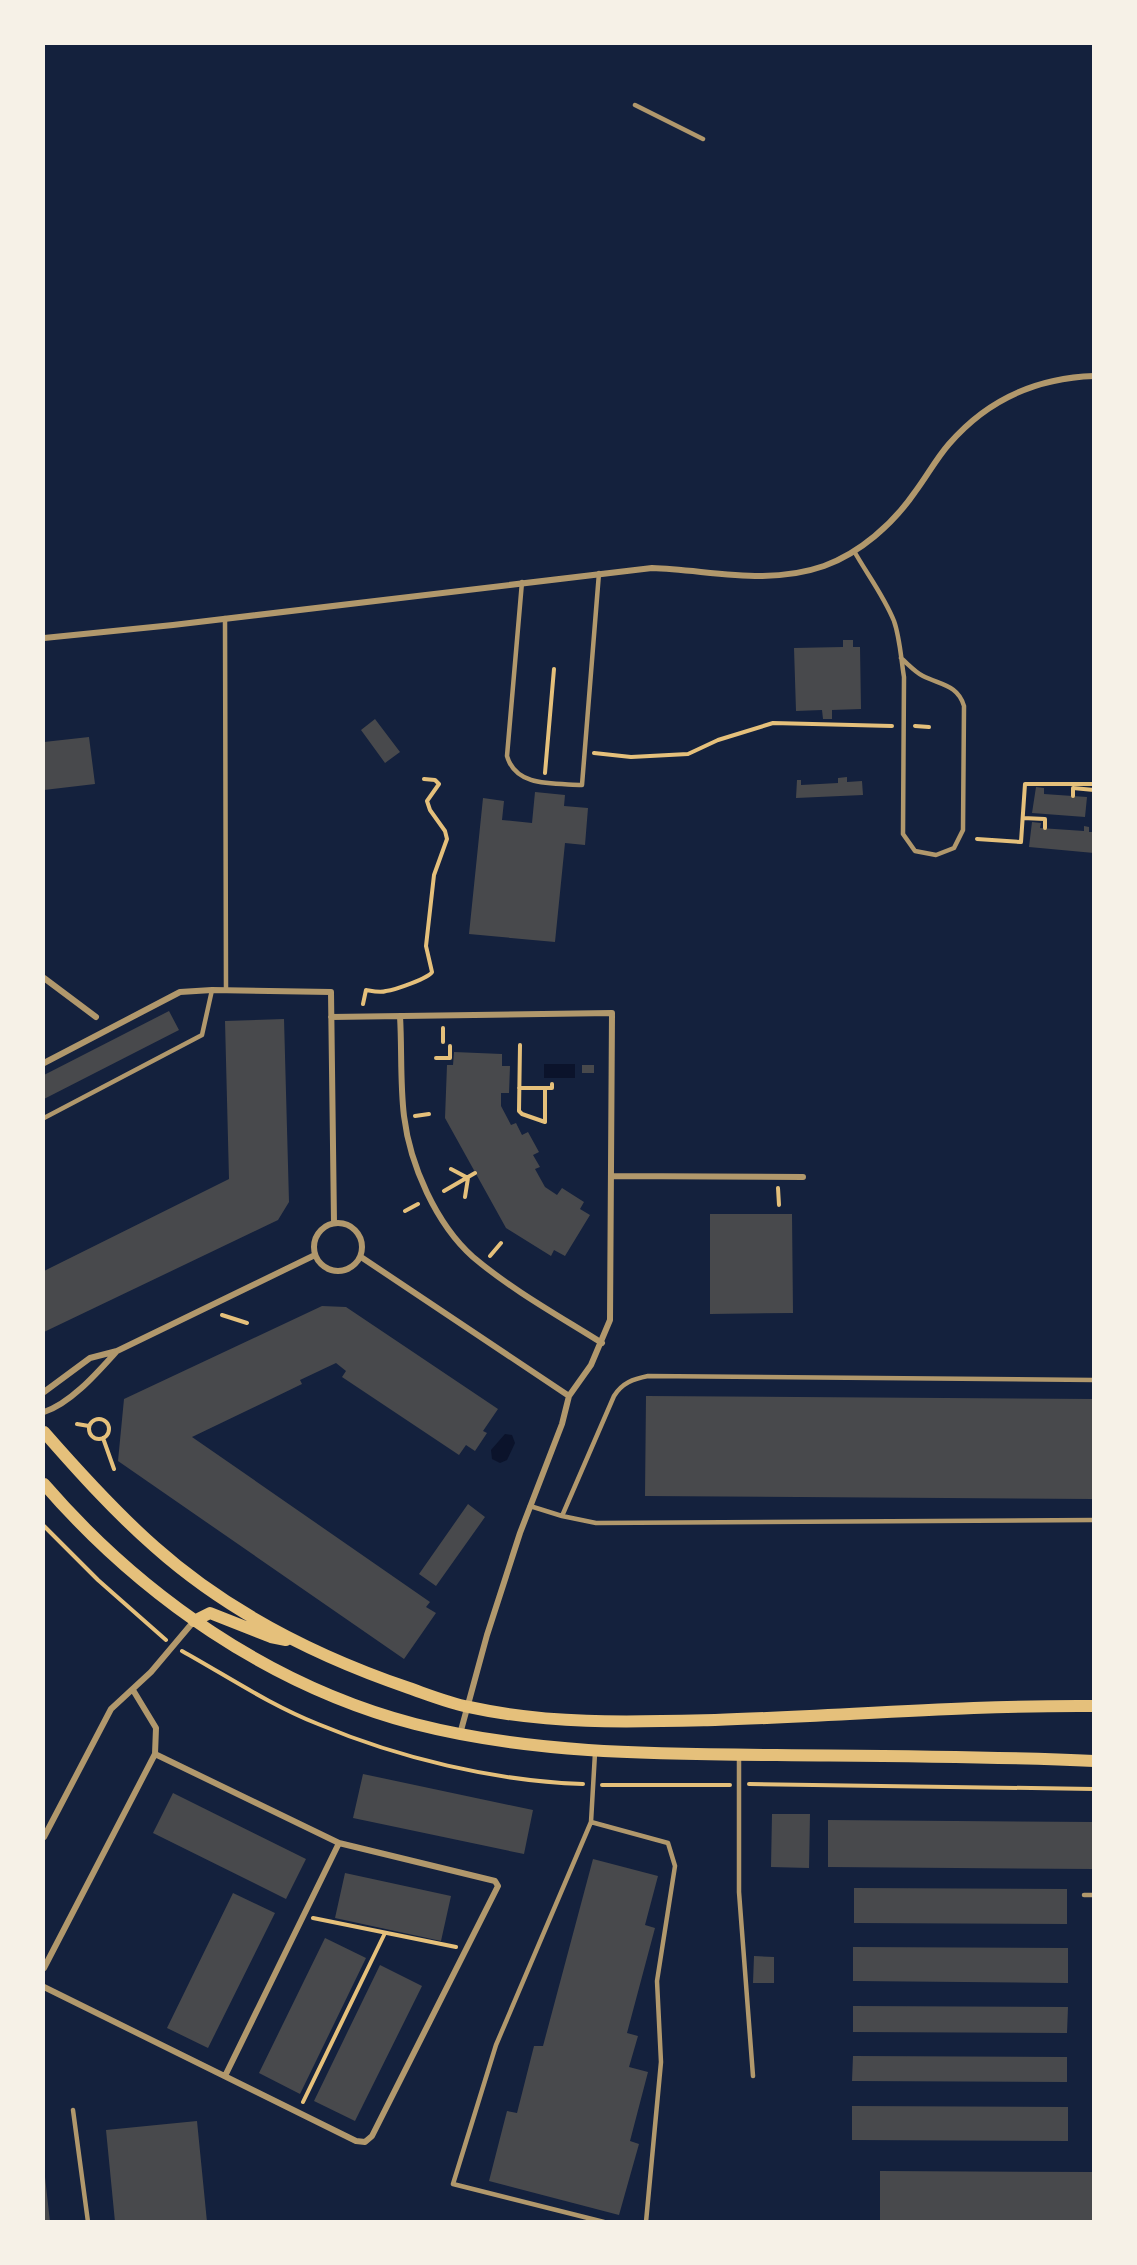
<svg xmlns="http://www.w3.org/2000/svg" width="1137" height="2265" viewBox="0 0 1137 2265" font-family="'Libre Baskerville',serif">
	<rect width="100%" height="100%" fill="#14213d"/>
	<path fill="#0b132b" d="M544 1064H575V1078H544Z
		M505 1434 512 1435 515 1443 507 1460 500 1463 492 1459 491 1450Z"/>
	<path fill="#48494c" d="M843 640H853V647H860L861 709 832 710V719H823L822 710 796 711 794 648 843 647Z
		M375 719 400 752 385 763 361 730Z
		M89 737 95 784 44 790V742Z
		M847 777V782L862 781 863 795 796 798 797 780H801V785L838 783V778Z
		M1036 787 1044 788V794L1087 797 1085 817 1032 813Z
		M535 792 565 795 564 806 588 808 585 845 565 843 555 942 469 934 483 798 504 801 502 820 532 823Z
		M1032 822 1041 823 1040 828 1084 831V826L1089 827V832H1094V853L1029 847Z
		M169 1011 179 1030 44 1099V1075Z
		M284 1019 289 1202 278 1220 44 1332V1271L229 1179 225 1021Z
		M454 1052 502 1054V1066H510L509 1093H501V1106L511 1125 516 1123 522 1135 528 1132 539 1152 533 1155 540 1167 535 1169 545 1187 557 1195 562 1188 584 1202 580 1209 590 1215 565 1256 554 1250 551 1256 506 1228 445 1118 447 1065H453Z
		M582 1065H594V1073H582Z
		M710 1214H792L793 1313 710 1314Z
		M322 1306 346 1307 498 1409 483 1431 487 1433 475 1451 466 1445 459 1455 342 1377 346 1371 336 1363 300 1380 302 1384 192 1437 430 1602 426 1607 436 1613 404 1659 118 1461 124 1399Z
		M646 1396 1094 1399 1093 1499 645 1496Z
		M468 1504 485 1517 436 1586 419 1574Z
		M363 1774 533 1810 524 1854 353 1818Z
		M173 1793 306 1859 286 1899 153 1833Z
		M772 1814H810L809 1868 771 1867Z
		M828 1820 1094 1822V1869L828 1867Z
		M593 1859 658 1876 645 1925 655 1928 627 2033 638 2036 629 2067 648 2072 630 2141 639 2144 619 2215 489 2181 507 2111 517 2113 534 2046H543Z
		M345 1873 451 1896 441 1941 335 1918Z
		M854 1888 1067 1889V1924L854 1923Z
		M233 1893 275 1913 208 2048 167 2028Z
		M325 1938 366 1958 300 2094 259 2073Z
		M853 1947 1068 1948V1983L853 1981Z
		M754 1956 774 1957V1983H753Z
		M380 1965 422 1986 355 2121 314 2101Z
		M853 2006 1068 2007 1067 2033 853 2032Z
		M853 2056 1067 2057V2082L852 2081Z
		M852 2106 1068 2107V2141L852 2140Z
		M197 2121 207 2222H115L106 2130Z
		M880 2171 1094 2172V2222H880Z
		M44 2177H45L50 2222H44Z"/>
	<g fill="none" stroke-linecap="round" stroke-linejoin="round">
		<path stroke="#e5c07b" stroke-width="4" d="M915 726 929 727
			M594 753 631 757 688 754 718 740 773 723 892 726
			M545 773 554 669
			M1073 796V788L1094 790
			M1023 818 1045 819V828
			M977 839 1021 842 1025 784H1094
			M363 1004 366 990C372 991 380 993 386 991 395 990 429 978 432 972L426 946 434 875 447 839 445 831 430 810 427 801 439 784 435 780 424 779
			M443 1028V1042
			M520 1045 519 1111 522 1114 545 1122V1088
			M436 1058H450V1046
			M519 1088H552V1084
			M415 1116 429 1114
			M451 1169 468 1178 465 1197
			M778 1188 779 1205
			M444 1191 475 1173
			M405 1211 418 1204
			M490 1256 501 1243
			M222 1315 247 1323
			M89 1429a10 10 0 1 1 20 0a10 10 0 1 1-20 0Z
			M77 1424 89 1426
			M103 1438 114 1469
			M44 1526 98 1580 166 1640
			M182 1651C227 1676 270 1705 318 1724 399 1758 494 1781 583 1784
			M749 1784 1094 1789
			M602 1785H730
			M313 1918 456 1947
			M303 2102 385 1933"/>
		<path stroke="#b1986c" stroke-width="4.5" d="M635 105 703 139
			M854 551C867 574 884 596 894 621 900 638 901 659 904 677L903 834 915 851 936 855 954 848 963 830 964 706C958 685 941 685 923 676 915 672 908 664 901 658
			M522 582 507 756C516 788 555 783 582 785L599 573
			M225 618 226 990
			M44 1118 202 1035 212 990
			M530 1506 562 1516 614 1396C622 1383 633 1379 648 1376L1094 1380
			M562 1516 596 1523 1094 1520
			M595 1753 591 1822 496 2045 453 2184 604 2222
			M739 1755V1892L753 2076
			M591 1822 668 1843 675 1866 657 1981 661 2062 646 2222
			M1084 1895H1094
			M73 2110 88 2222"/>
		<path stroke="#b1986c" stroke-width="6" d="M44 638 173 625 652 568C710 570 767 586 824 566 860 553 893 524 915 492 927 476 936 459 949 444 987 400 1036 378 1094 376
			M44 978 96 1017
			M400 1016C402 1049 400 1083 404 1116 410 1165 436 1224 473 1257 512 1290 559 1316 602 1343
			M331 1017 612 1013 610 1320 591 1365 569 1396 562 1424 520 1533 487 1635 460 1734
			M44 1063 180 992 212 990 331 992 334 1222
			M611 1176 803 1177
			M314 1247a24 24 0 1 1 48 0a24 24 0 1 1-48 0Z
			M361 1257 569 1396
			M44 1392 90 1358 117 1351 315 1255
			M44 1412C71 1403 97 1373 116 1352
			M44 1837 111 1709 151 1672 194 1621
			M44 1968 155 1754 156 1728 133 1690
			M44 1987 356 2141 365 2142 372 2136 498 1886 495 1881 339 1843 155 1754
			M225 2076 339 1843"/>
		<path stroke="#e5c07b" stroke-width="12" d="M44 1432C79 1472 115 1512 155 1547 228 1612 318 1657 409 1688 429 1695 449 1703 469 1707 551 1725 633 1722 715 1720 841 1716 967 1705 1094 1706
			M44 1484C141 1596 270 1686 415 1724 532 1754 655 1754 776 1755 882 1756 988 1756 1094 1761
			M194 1621 210 1613 271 1637 286 1640"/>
	</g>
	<rect width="1137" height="2265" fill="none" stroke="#f6f1e7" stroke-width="90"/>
</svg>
